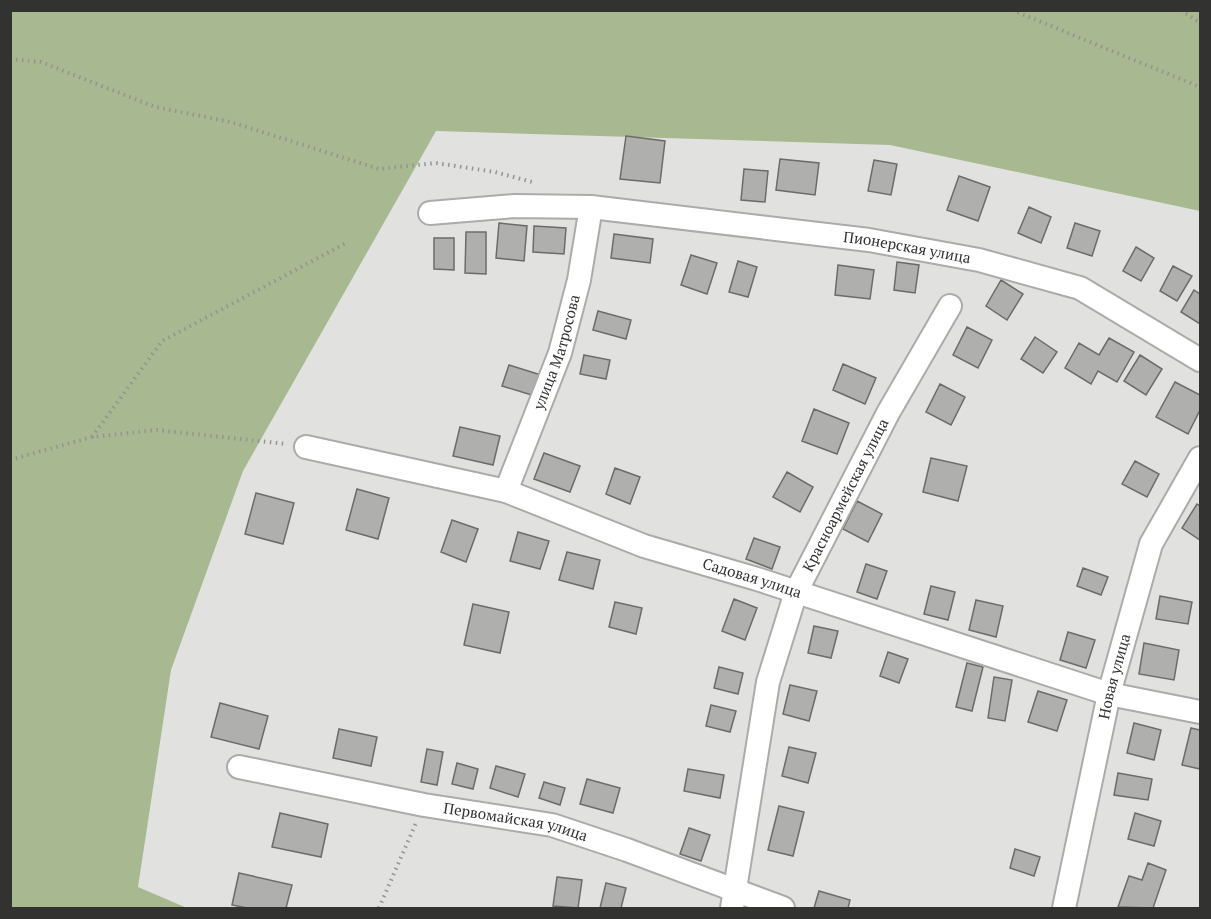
<svg xmlns="http://www.w3.org/2000/svg" width="1211" height="919" viewBox="0 0 1211 919" font-family="'PT Serif',serif">
	<rect width="100%" height="100%" fill="#e1e2df"/>
	<path fill="#a8b891" d="M10 11H1200V211L890 145 436 131 243 471 171 670 138 887 187 908H11Z"/>
	<path fill="#afb0ad" stroke="#6b6c69" stroke-width="1.5" d="M626 136 665 141 660 183 620 179Z
		M780 159 819 163 815 195 776 190Z
		M874 160 897 164 891 195 868 191Z
		M744 169 768 171 765 202 741 200Z
		M959 176 990 187 978 221 947 210Z
		M1029 207 1051 217 1041 243 1018 233Z
		M499 223 527 226 524 261 496 258Z
		M1075 223 1100 231 1092 256 1067 248Z
		M534 226 566 228 564 254 533 252Z
		M466 232H486V274L465 273Z
		M614 234 653 239 650 263 611 258Z
		M434 238H454V270L434 269Z
		M1136 247 1154 258 1141 281 1123 271Z
		M691 255 717 263 707 294 681 285Z
		M738 261 757 267 748 297 729 292Z
		M897 262 919 265 915 293 894 290Z
		M838 265 874 270 870 299 835 295Z
		M1173 266 1192 276 1177 301 1160 291Z
		M1001 280 1023 294 1007 320 986 306Z
		M1194 290 1200 294V324L1181 312Z
		M598 311 631 320 626 339 593 330Z
		M967 327 992 340 978 368 953 355Z
		M1035 337 1057 352 1043 373 1021 359Z
		M1109 338 1134 352 1117 382 1098 371 1091 384 1065 368 1079 343 1099 355Z
		M584 355 610 360 606 379 580 374Z
		M1140 355 1162 369 1146 395 1124 381Z
		M843 364 876 378 865 404 833 390Z
		M509 365 541 375 535 396 502 386Z
		M1175 382 1200 395V410L1188 434 1156 417Z
		M940 384 965 397 951 425 926 412Z
		M814 409 849 423 837 454 802 441Z
		M460 427 500 436 493 465 453 456Z
		M544 453 580 466 570 492 534 479Z
		M931 458 967 466 958 501 923 492Z
		M1135 461 1159 474 1147 497 1122 484Z
		M615 468 640 477 630 504 606 494Z
		M787 472 813 487 800 512 773 497Z
		M357 489 389 498 378 539 346 530Z
		M256 493 294 503 283 544 245 534Z
		M857 501 882 514 868 542 843 529Z
		M1197 504 1200 506V540L1182 528Z
		M452 520 478 529 466 562 441 552Z
		M518 532 549 541 540 569 510 561Z
		M754 538 780 547 772 569 746 559Z
		M567 552 600 560 593 589 559 580Z
		M866 564 887 571 877 599 857 592Z
		M1083 568 1108 577 1101 595 1077 586Z
		M931 586 955 592 948 620 924 614Z
		M1160 596 1192 602 1188 624 1156 619Z
		M734 599 757 608 745 640 722 631Z
		M976 600 1003 606 996 637 969 630Z
		M615 602 642 608 636 634 609 627Z
		M473 604 509 612 500 653 464 645Z
		M814 626 838 631 831 658 808 653Z
		M1068 632 1095 640 1086 668 1060 660Z
		M1144 643 1179 650 1174 680 1139 674Z
		M888 652 908 659 899 683 880 676Z
		M967 663 983 667 972 711 956 707Z
		M719 667 743 673 738 694 714 688Z
		M994 677 1012 680 1005 721 988 718Z
		M790 685 817 691 809 721 783 714Z
		M1038 691 1067 700 1057 731 1028 722Z
		M220 703 268 716 259 749 211 737Z
		M711 705 736 711 730 732 706 726Z
		M1134 723 1161 730 1154 760 1127 753Z
		M1191 728 1200 730V769L1182 765Z
		M339 729 377 737 371 766 333 758Z
		M789 747 816 753 808 783 782 776Z
		M427 749 443 752 437 785 421 782Z
		M457 763 478 769 473 789 452 784Z
		M496 766 525 774 518 797 490 788Z
		M688 769 724 775 720 798 684 791Z
		M1118 773 1152 779 1148 800 1114 795Z
		M587 779 620 788 613 813 580 804Z
		M544 782 565 788 560 805 539 798Z
		M779 806 804 812 793 856 768 850Z
		M280 813 328 824 321 857 272 847Z
		M1135 813 1161 821 1154 846 1128 839Z
		M689 828 710 835 701 861 680 854Z
		M1015 849 1040 857 1034 876 1010 868Z
		M1148 863 1166 870 1153 908 1118 907 1129 876 1142 880Z
		M239 873 292 885 286 908H247L232 905Z
		M557 877 582 880 578 908 553 906Z
		M606 883 626 888 621 908H600Z
		M819 891 850 900 848 908H814Z"/>
	<g fill="none" stroke-linecap="round" stroke-linejoin="round">
		<defs>
			<g id="minor">
				<path id="s1" d="M430 213 515 206 591 207 869 240 979 260 1080 288 1200 360"/>
				<path id="s2" d="M306 447 506 491 644 546 757 579 1109 694 1200 712"/>
				<path id="s3" d="M506 491 560 353 579 280 591 207"/>
				<path id="s4" d="M239 767 424 805 552 825 627 850 783 908"/>
				<path id="s5" d="M732 908 768 682 796 592 888 413 950 306"/>
				<path id="s6" d="M1064 908 1109 694 1151 544 1200 458"/>
			</g>
		</defs>
		<use href="#minor" stroke="#abaca9" stroke-width="26"/>
		<path stroke="#949592" stroke-width="4" stroke-dasharray="1.5 4.5" stroke-linecap="butt" d="M1012 10 1200 87
			M1181 10 1200 23
			M10 59 41 62 155 107 231 122 379 169 436 163 495 172 536 183
			M92 437 162 341 348 242
			M10 460 92 437 157 430 287 444
			M379 908 416 823"/>
		<use href="#minor" stroke="#fff" stroke-width="22"/>
	</g>
	<g text-anchor="middle" stroke-width="6" stroke-linejoin="round" paint-order="stroke">
		<g font-size="15" fill="#323331" stroke="#eeefec">
			<text dy="5" stroke="none"><textPath href="#s1" startOffset="480">Пионерская улица</textPath></text>
			<text dy="5" stroke="none"><textPath href="#s3" startOffset="148">улица Матросова</textPath></text>
			<text dy="5" stroke="none"><textPath href="#s5" startOffset="432">Красноармейская улица</textPath></text>
			<text dy="5" stroke="none"><textPath href="#s2" startOffset="466">Садовая улица</textPath></text>
			<text dy="5" stroke="none"><textPath href="#s6" startOffset="237">Новая улица</textPath></text>
			<text dy="5" stroke="none"><textPath href="#s4" startOffset="282">Первомайская улица</textPath></text>
		</g>
	</g>
	<rect width="1211" height="919" fill="none" stroke="#323331" stroke-width="24"/>
</svg>
